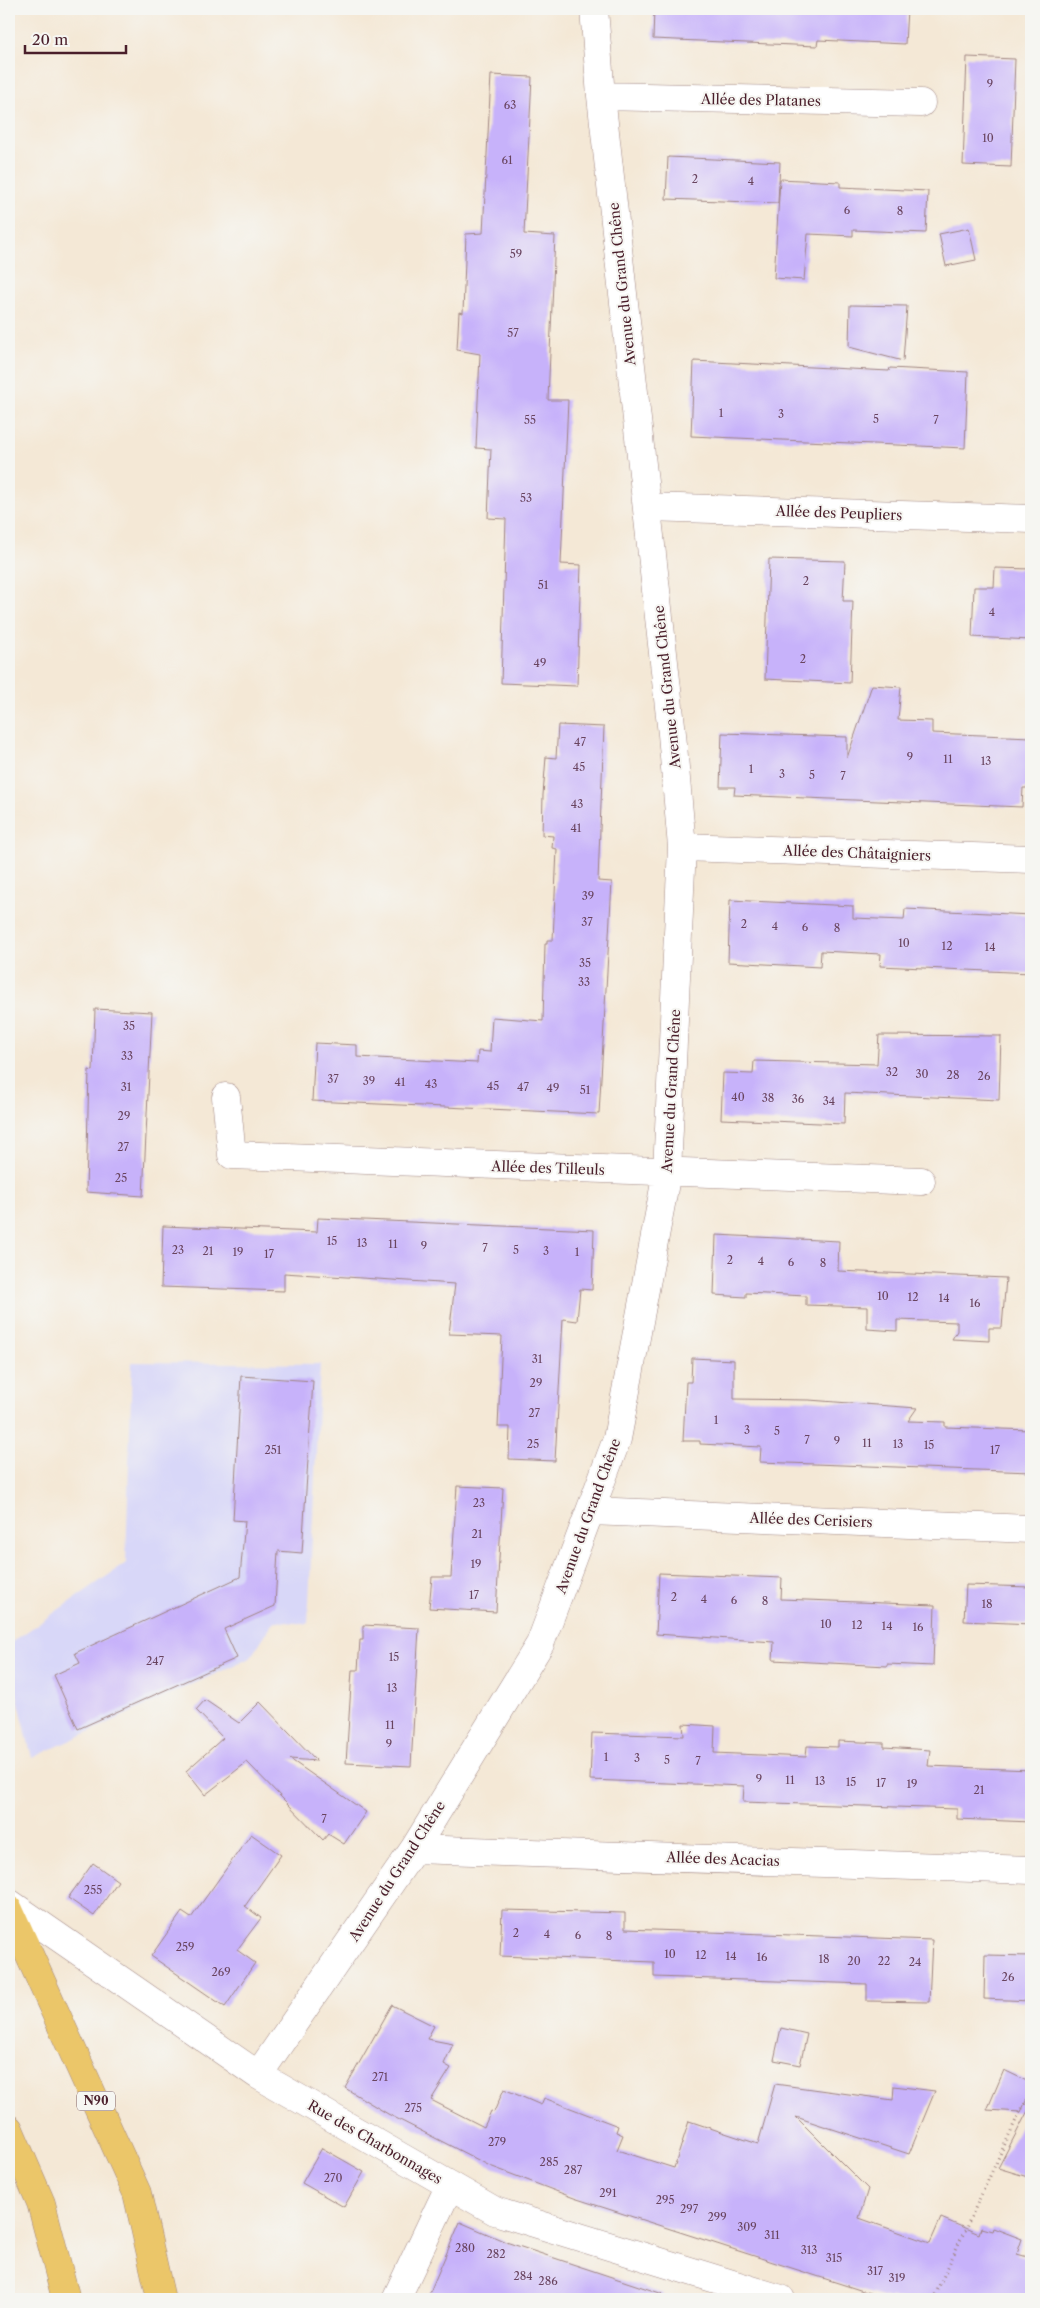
<svg xmlns="http://www.w3.org/2000/svg" width="1040" height="2308" viewBox="0 0 1040 2308" font-family="'Libre Caslon Text',serif">
	<rect width="100%" height="100%" fill="#f6f6f2"/>
	<filter id="ink" filterUnits="userSpaceOnUse"><feTurbulence type="fractalNoise" baseFrequency=".02" numOctaves="2"/><feDisplacementMap in="SourceGraphic" scale="10" xChannelSelector="R" yChannelSelector="G"/><feConvolveMatrix kernelMatrix="1 2 1 2 8 2 1 2 1" color-interpolation-filters="sRGB"/></filter>
	<filter id="wash" filterUnits="userSpaceOnUse"><feTurbulence type="fractalNoise" baseFrequency=".0096" numOctaves="4" result="noise"/><feDisplacementMap in="SourceGraphic" scale="20" xChannelSelector="R" yChannelSelector="G"/><feGaussianBlur stdDeviation="1.12" result="paint"/><feColorMatrix in="noise" values="0 0 0 0 0 0 0 0 0 0 0 0 0 0 0 0 0 1.4 0 .05"/><feComposite in="paint" operator="in"/></filter>
	<g filter="url(#wash)">
		<rect width="100%" height="100%" fill="#f4e8d6"/>
		<path fill="#d8d7f8" d="M132 1362 320 1364 308 1624 274 1621 250 1658 32 1758 9 1660V1644L126 1563Z"/>
		<g id="blocks">
			<path fill="#c7b2fa" d="M654 9H907L905 44 818 40 817 46 653 39Z
				M967 57 1015 59 1011 167 963 165Z
				M491 75 532 77 524 234 555 236 548 400H568L561 564 581 565 577 686 501 683 506 519 488 518 491 449 476 448 480 354 457 350 459 312 463 313 466 234 483 233Z
				M668 157 780 162 778 203 666 199Z
				M780 179 840 182V187L928 191 926 233 853 230V236L808 234 804 280 774 278Z
				M969 228 976 260 946 266 939 234Z
				M850 305 907 306 903 361 849 347Z
				M694 361 889 371 890 368 968 372 965 448 691 436Z
				M769 559 845 561 843 601H853L850 683 765 679Z
				M995 568 1031 569V640L972 637 974 587H994Z
				M872 685 901 687 898 720 932 721V733L1031 737V788H1023L1022 807 734 795 735 787H720L722 733 847 737V758Z
				M558 725 604 727 598 881 612 882 599 1114 312 1101 315 1043 357 1045V1057L477 1063 478 1051 490 1052 492 1017 543 1021 545 944H547V940H553L557 849 552 848 553 836 542 835 543 795 546 757 556 758Z
				M730 900 853 906V918L904 920 905 909 1031 915V973L880 966 881 954 821 951 820 967 728 962Z
				M95 1009 152 1012 143 1196 86 1192 89 1070 93 1071Z
				M879 1035 1001 1036 999 1100 845 1093 844 1124 721 1119 723 1073 753 1074 754 1061 877 1064Z
				M318 1218 594 1230 592 1290 580 1289 577 1321 563 1319 555 1461 509 1459 510 1427H498L502 1336 449 1334 455 1284 284 1273V1291L161 1287 163 1226 317 1232Z
				M716 1235 839 1241 838 1271 1006 1278 1002 1328H989V1341L952 1339 957 1331V1322L897 1320V1331L867 1329V1307L806 1305V1296L746 1293V1297L714 1295Z
				M692 1358 734 1360V1399L809 1400 917 1408 908 1421 945 1422V1427L1031 1430V1472L760 1462 761 1447 700 1444V1441H683L686 1382H691Z
				M241 1376 313 1381 302 1553 278 1551 275 1606 224 1629 237 1658 78 1729 54 1675 80 1663 75 1653 240 1577 245 1521 233 1520Z
				M457 1486 503 1488 496 1612 429 1608 432 1577H451Z
				M659 1573 782 1578 781 1599 935 1605 933 1666 887 1664V1666L773 1660 774 1642 656 1634Z
				M966 1585 1031 1587V1624L964 1621Z
				M363 1625 419 1628 411 1766 346 1763 352 1670H358L360 1640H363Z
				M205 1700 239 1723 260 1702 317 1761 290 1759 366 1812 344 1844 328 1834 323 1840 247 1762 205 1795 186 1771 223 1738 196 1710Z
				M683 1724 715 1726 714 1753 806 1757 807 1746 838 1747V1741L884 1743V1747L930 1750 928 1766 1031 1770V1822L957 1819V1809L743 1802 744 1786 590 1780 592 1733 684 1736Z
				M251 1834 281 1855 245 1906 261 1918 237 1950 255 1963 225 2007 151 1956 182 1912 191 1918Z
				M93 1863 118 1881 94 1916 68 1898Z
				M502 1910 625 1913V1929L932 1940 929 2002 867 2001V1984L654 1977V1962L500 1956Z
				M985 1955 1031 1956V2001L984 1999Z
				M392 2005 434 2026 427 2039 453 2044 444 2064 451 2068 431 2100 484 2127 491 2111 494 2112 504 2089 541 2105 544 2098 618 2126 616 2132 623 2135 617 2150 674 2168 689 2121 758 2144 775 2084 893 2100 894 2086 935 2091 909 2154 796 2117 868 2189 859 2218 930 2243 941 2218 979 2234 981 2228 992 2231 993 2228 1022 2239 1017 2254 1031 2258V2299H888L574 2198 490 2166 388 2114 345 2088Z
				M781 2028 807 2034 800 2065 774 2060Z
				M1004 2070 1031 2083V2090L1021 2112 987 2110Z
				M1031 2105V2178L998 2168Z
				M322 2148 364 2172 344 2207 302 2183Z
				M460 2222 506 2242 663 2294 662 2299H427Z"/>
		</g>
	</g>
	<g filter="url(#ink)">
		<use href="#blocks" fill-opacity="0" stroke="#9f8480" stroke-width="1"/>
		<g fill="none" stroke-linecap="round" stroke-linejoin="round">
			<defs>
				<path id="minor" d="M601 96 921 103
					M647 507 1031 519
					M682 847 1031 859
					M226 1097 232 1155 921 1181
					M590 1511 1031 1529
					M414 1849 1031 1870
					M9 1903 258 2075 495 2211 781 2299
					M258 2075 414 1849 540 1644 617 1439 667 1172 682 847 672 734 601 96 594 9
					M396 2299 450 2185"/>
				<path id="highway" d="M9 1910 137 2193 161 2299
					M9 2129 41 2203 66 2299"/>
			</defs>
			<use href="#minor" stroke="#9f8480" stroke-width="29"/>
			<use href="#highway" stroke="#9f8480" stroke-width="29"/>
			<path stroke="#9f8480" stroke-width="3" stroke-dasharray="1 4" stroke-linecap="butt" d="M933 2299 1016 2120 1031 2092"/>
			<use href="#minor" stroke="#fff" stroke-width="28"/>
			<use href="#highway" stroke="#ebc669" stroke-width="28"/>
		</g>
	</g>
	<g text-anchor="middle" stroke-width="4" stroke-linejoin="round" paint-order="stroke">
		<g font-size="11" fill="#69445f">
			<text x="990" y="88">9</text>
			<text x="510" y="109">63</text>
			<text x="988" y="142">10</text>
			<text x="507" y="164">61</text>
			<text x="695" y="183">2</text>
			<text x="751" y="185">4</text>
			<text x="847" y="214">6</text>
			<text x="900" y="215">8</text>
			<text x="516" y="258">59</text>
			<text x="513" y="337">57</text>
			<text x="721" y="417">1</text>
			<text x="781" y="418">3</text>
			<text x="876" y="423">5</text>
			<text x="530" y="424">55</text>
			<text x="936" y="424">7</text>
			<text x="526" y="502">53</text>
			<text x="806" y="585">2</text>
			<text x="543" y="589">51</text>
			<text x="992" y="616">4</text>
			<text x="803" y="663">2</text>
			<text x="540" y="667">49</text>
			<text x="580" y="746">47</text>
			<text x="910" y="761">9</text>
			<text x="948" y="763">11</text>
			<text x="986" y="765">13</text>
			<text x="579" y="771">45</text>
			<text x="751" y="773">1</text>
			<text x="782" y="778">3</text>
			<text x="812" y="779">5</text>
			<text x="843" y="780">7</text>
			<text x="577" y="808">43</text>
			<text x="576" y="832">41</text>
			<text x="588" y="900">39</text>
			<text x="587" y="926">37</text>
			<text x="744" y="928">2</text>
			<text x="775" y="930">4</text>
			<text x="805" y="931">6</text>
			<text x="837" y="932">8</text>
			<text x="904" y="947">10</text>
			<text x="947" y="950">12</text>
			<text x="990" y="951">14</text>
			<text x="585" y="967">35</text>
			<text x="584" y="986">33</text>
			<text x="129" y="1030">35</text>
			<text x="127" y="1060">33</text>
			<text x="892" y="1076">32</text>
			<text x="922" y="1078">30</text>
			<text x="953" y="1079">28</text>
			<text x="984" y="1080">26</text>
			<text x="333" y="1083">37</text>
			<text x="369" y="1085">39</text>
			<text x="400" y="1086">41</text>
			<text x="431" y="1088">43</text>
			<text x="493" y="1090">45</text>
			<text x="126" y="1091">31</text>
			<text x="523" y="1091">47</text>
			<text x="553" y="1092">49</text>
			<text x="585" y="1094">51</text>
			<text x="738" y="1101">40</text>
			<text x="768" y="1102">38</text>
			<text x="798" y="1103">36</text>
			<text x="829" y="1105">34</text>
			<text x="124" y="1120">29</text>
			<text x="123" y="1151">27</text>
			<text x="121" y="1182">25</text>
			<text x="332" y="1245">15</text>
			<text x="362" y="1247">13</text>
			<text x="393" y="1248">11</text>
			<text x="424" y="1250">9</text>
			<text x="485" y="1252">7</text>
			<text x="178" y="1254">23</text>
			<text x="516" y="1254">5</text>
			<text x="208" y="1255">21</text>
			<text x="546" y="1255">3</text>
			<text x="238" y="1256">19</text>
			<text x="577" y="1256">1</text>
			<text x="269" y="1258">17</text>
			<text x="730" y="1264">2</text>
			<text x="761" y="1265">4</text>
			<text x="791" y="1266">6</text>
			<text x="823" y="1267">8</text>
			<text x="883" y="1300">10</text>
			<text x="913" y="1301">12</text>
			<text x="944" y="1302">14</text>
			<text x="975" y="1307">16</text>
			<text x="537" y="1363">31</text>
			<text x="536" y="1387">29</text>
			<text x="534" y="1417">27</text>
			<text x="716" y="1424">1</text>
			<text x="747" y="1434">3</text>
			<text x="777" y="1435">5</text>
			<text x="807" y="1444">7</text>
			<text x="837" y="1445">9</text>
			<text x="867" y="1447">11</text>
			<text x="533" y="1448">25</text>
			<text x="898" y="1448">13</text>
			<text x="929" y="1449">15</text>
			<text x="273" y="1454">251</text>
			<text x="995" y="1454">17</text>
			<text x="479" y="1507">23</text>
			<text x="477" y="1538">21</text>
			<text x="476" y="1568">19</text>
			<text x="474" y="1599">17</text>
			<text x="674" y="1601">2</text>
			<text x="704" y="1603">4</text>
			<text x="734" y="1604">6</text>
			<text x="765" y="1605">8</text>
			<text x="987" y="1608">18</text>
			<text x="826" y="1628">10</text>
			<text x="857" y="1629">12</text>
			<text x="887" y="1630">14</text>
			<text x="918" y="1631">16</text>
			<text x="394" y="1661">15</text>
			<text x="155" y="1665">247</text>
			<text x="392" y="1692">13</text>
			<text x="390" y="1729">11</text>
			<text x="389" y="1748">9</text>
			<text x="606" y="1761">1</text>
			<text x="637" y="1762">3</text>
			<text x="667" y="1764">5</text>
			<text x="698" y="1765">7</text>
			<text x="759" y="1783">9</text>
			<text x="790" y="1784">11</text>
			<text x="820" y="1785">13</text>
			<text x="851" y="1786">15</text>
			<text x="881" y="1787">17</text>
			<text x="912" y="1788">19</text>
			<text x="979" y="1794">21</text>
			<text x="324" y="1823">7</text>
			<text x="93" y="1894">255</text>
			<text x="516" y="1937">2</text>
			<text x="547" y="1938">4</text>
			<text x="578" y="1939">6</text>
			<text x="609" y="1940">8</text>
			<text x="185" y="1951">259</text>
			<text x="670" y="1958">10</text>
			<text x="701" y="1959">12</text>
			<text x="731" y="1960">14</text>
			<text x="762" y="1961">16</text>
			<text x="824" y="1963">18</text>
			<text x="854" y="1965">20</text>
			<text x="884" y="1965">22</text>
			<text x="915" y="1966">24</text>
			<text x="221" y="1976">269</text>
			<text x="1008" y="1981">26</text>
			<text x="380" y="2081">271</text>
			<text x="413" y="2112">275</text>
			<text x="497" y="2146">279</text>
			<text x="549" y="2166">285</text>
			<text x="573" y="2174">287</text>
			<text x="333" y="2182">270</text>
			<text x="608" y="2197">291</text>
			<text x="665" y="2204">295</text>
			<text x="689" y="2213">297</text>
			<text x="717" y="2221">299</text>
			<text x="747" y="2231">309</text>
			<text x="772" y="2239">311</text>
			<text x="465" y="2252">280</text>
			<text x="809" y="2254">313</text>
			<text x="496" y="2258">282</text>
			<text x="834" y="2262">315</text>
			<text x="875" y="2275">317</text>
			<text x="523" y="2280">284</text>
			<text x="897" y="2282">319</text>
			<text x="548" y="2285">286</text>
		</g>
		<rect fill="#f6f6f2" stroke="#7e6067" stroke-width="1" x="77" y="2091.5" width="38" height="19" rx="4"/>
		<g font-size="12" font-weight="bold" fill="#4a1f2b">
			<text x="96" y="2105">N90</text>
		</g>
		<g font-size="14" fill="#4a1f2b" stroke="#f6f6f2">
			<text transform="translate(761 100) rotate(1)" y="5">Allée des Platanes</text>
			<text transform="translate(622 284) rotate(-96)" y="5">Avenue du Grand Chêne</text>
			<text transform="translate(839 513) rotate(2)" y="5">Allée des Peupliers</text>
			<text transform="translate(667 687) rotate(-96)" y="5">Avenue du Grand Chêne</text>
			<text transform="translate(857 853) rotate(2)" y="5">Allée des Châtaigniers</text>
			<text transform="translate(671 1091) rotate(-87)" y="5">Avenue du Grand Chêne</text>
			<text transform="translate(548 1168) rotate(2)" y="5">Allée des Tilleuls</text>
			<text transform="translate(588 1516) rotate(-70)" y="5">Avenue du Grand Chêne</text>
			<text transform="translate(811 1520) rotate(2)" y="5">Allée des Cerisiers</text>
			<text transform="translate(723 1859) rotate(2)" y="5">Allée des Acacias</text>
			<text transform="translate(397 1871) rotate(-57)" y="5">Avenue du Grand Chêne</text>
			<text transform="translate(375 2142) rotate(30)" y="5">Rue des Charbonnages</text>
		</g>
	</g>
	<rect width="1040" height="2308" fill="none" stroke="#f6f6f2" stroke-width="30"/>
	<path d="M25 45v8h101v-8" fill="none" stroke="#4a1f2b" stroke-width="2.5"/>
	<text x="32" y="45" font-size="15" fill="#4a1f2b" stroke="#f6f6f2" stroke-width="4" paint-order="stroke">20 m</text>
</svg>
